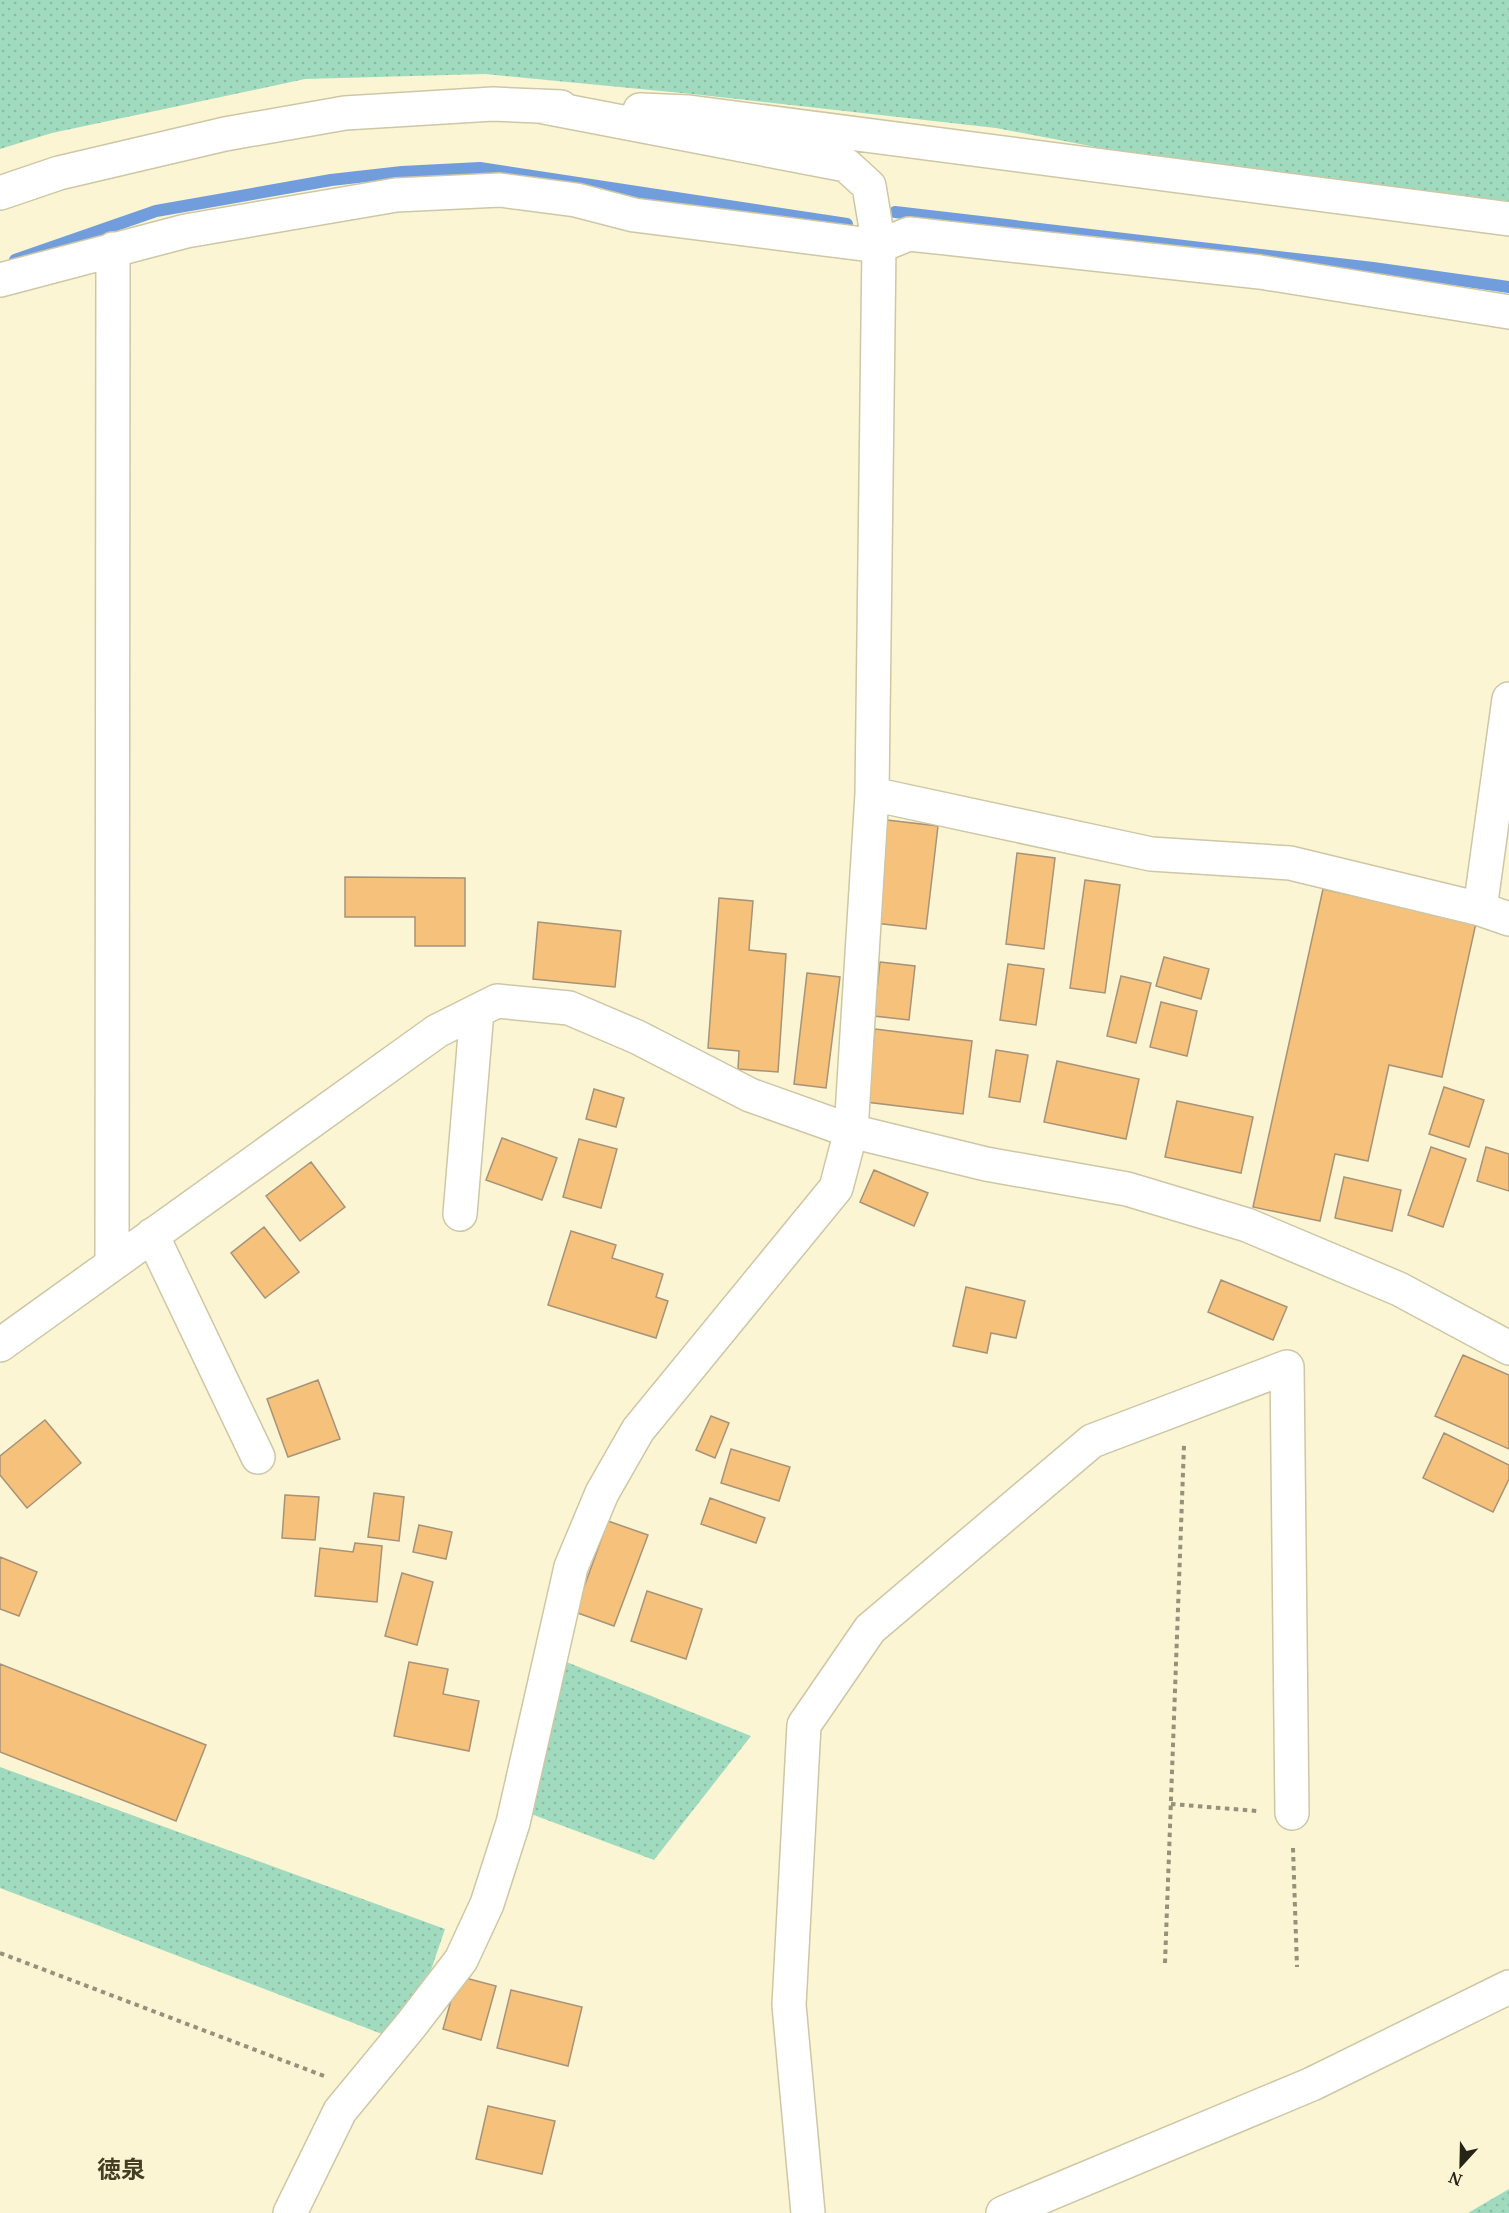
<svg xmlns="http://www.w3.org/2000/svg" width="1509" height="2213" viewBox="0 0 1509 2213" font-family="'Noto Serif','Noto Sans JP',serif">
	<defs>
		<pattern id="grass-dots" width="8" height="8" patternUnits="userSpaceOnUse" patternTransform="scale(1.5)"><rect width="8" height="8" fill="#a1dbbf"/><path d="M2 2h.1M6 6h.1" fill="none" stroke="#8abca3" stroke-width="1.8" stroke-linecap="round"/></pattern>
	</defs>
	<rect width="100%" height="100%" fill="#fbf5d4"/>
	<path fill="url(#grass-dots)" d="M0 0H1509V209L1210 169 996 128 692 94 485 74 305 79 52 133 0 149Z
		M564 1661 751 1736 654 1860 531 1814Z
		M0 1767 445 1929 431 1970 382 2034 0 1888Z
		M1509 2189V2213H1468L1473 2210Z"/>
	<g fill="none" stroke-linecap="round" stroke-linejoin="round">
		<path stroke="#729ddd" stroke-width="12" d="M895 212 1373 268 1509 287
			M15 260 156 211 331 180 402 172 480 168 847 224"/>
	</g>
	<path fill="#f5c17b" stroke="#a79378" stroke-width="1.5" d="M887 820 938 826 926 929 875 923Z
		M1017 853 1055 858 1044 949 1006 944Z
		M345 877 465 878V946H415V917H345Z
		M1085 880 1120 885 1105 993 1070 988Z
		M1323 889 1476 923 1442 1077 1389 1065 1368 1161 1335 1154 1320 1221 1253 1207Z
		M719 898 753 901 749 950 786 954 778 1072 738 1069 739 1051 708 1048Z
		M538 922 621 931 615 987 533 979Z
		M1164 957 1209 969 1201 999 1156 986Z
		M880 962 915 966 909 1020 874 1016Z
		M1008 964 1044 969 1036 1025 1000 1020Z
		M807 973 840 977 826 1088 794 1084Z
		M1121 976 1151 983 1136 1043 1107 1036Z
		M1161 1002 1197 1011 1187 1056 1150 1047Z
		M875 1029 972 1041 963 1114 866 1102Z
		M996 1050 1028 1055 1020 1102 989 1097Z
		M1057 1061 1139 1079 1126 1139 1044 1122Z
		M1444 1087 1484 1100 1469 1147 1429 1134Z
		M594 1089 624 1098 616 1127 586 1119Z
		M1177 1101 1253 1117 1241 1173 1165 1157Z
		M502 1138 557 1158 542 1200 486 1180Z
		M579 1139 617 1149 601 1208 563 1197Z
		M1431 1147 1466 1159 1443 1227 1408 1215Z
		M1486 1147 1509 1154V1191L1477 1181Z
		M311 1162 345 1207 300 1241 266 1196Z
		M874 1170 928 1193 914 1226 860 1202Z
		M1344 1177 1401 1190 1392 1231 1335 1218Z
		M264 1227 299 1272 265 1298 231 1253Z
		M571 1231 616 1245 612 1258 663 1274 656 1297 668 1301 656 1338 548 1305Z
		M1221 1280 1287 1307 1273 1340 1208 1312Z
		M966 1287 1025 1301 1016 1338 991 1333 987 1353 953 1346Z
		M1463 1355 1509 1375V1449L1435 1416Z
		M318 1380 340 1439 288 1457 267 1399Z
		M711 1416 729 1423 715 1458 696 1450Z
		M45 1420 81 1463 27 1508 0 1475V1456Z
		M1444 1433 1509 1465V1479L1493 1512 1423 1478Z
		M731 1449 790 1467 779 1501 721 1483Z
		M374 1493 404 1497 399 1541 368 1537Z
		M285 1495 319 1497 315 1540 282 1538Z
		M710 1498 765 1518 756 1543 701 1524Z
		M608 1521 648 1535 614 1626 575 1612Z
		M419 1525 452 1532 446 1559 413 1552Z
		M355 1543 382 1546 377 1602 315 1596 320 1548 353 1552Z
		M0 1557 37 1572 19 1616 0 1609Z
		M402 1573 433 1582 417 1645 385 1636Z
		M647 1591 702 1609 686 1659 631 1641Z
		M409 1662 448 1669 443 1694 479 1701 469 1751 394 1736Z
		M0 1664 206 1745 176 1821 0 1752Z
		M458 1976 496 1986 481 2040 443 2029Z
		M511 1990 582 2007 568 2066 497 2048Z
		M488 2106 555 2121 542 2174 476 2159Z"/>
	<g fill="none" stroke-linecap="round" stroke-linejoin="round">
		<defs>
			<path id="minor" d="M640 110 689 112 1509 219
				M0 193 59 173 225 134 345 113 493 104 561 107
				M0 280 186 231 396 195 500 190 576 200 634 215 879 246 909 234 1260 272 1509 312
				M872 794 1151 854 1290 863 1480 909 1509 919
				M1480 909 1509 699
				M460 1214 477 1011
				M152 1235 258 1457
				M112 1264 113 249
				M0 1345 437 1031 497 1001 569 1008 637 1037 750 1095 851 1131 986 1164 1127 1189 1247 1225 1399 1289 1509 1348
				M290 2213 340 2111 411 2025 461 1960 487 1904 513 1823 571 1567 602 1493 638 1430 836 1188 851 1131 872 794 879 246 869 186 846 165 539 106
				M808 2213 789 2005 804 1725 870 1629 1092 1441 1287 1367 1292 1813
				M1003 2213 1312 2084 1509 1987"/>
		</defs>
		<use href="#minor" stroke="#cdc7a6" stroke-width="36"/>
		<path stroke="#95917a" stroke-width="4" stroke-dasharray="4.5 4.5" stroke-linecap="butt" d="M1171 1804 1257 1811
			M1293 1848 1297 1967
			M0 1953 324 2076
			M1165 1963 1184 1445"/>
		<use href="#minor" stroke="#fff" stroke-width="33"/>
	</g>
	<g text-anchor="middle" stroke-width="4.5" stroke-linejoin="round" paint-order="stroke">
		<g font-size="24" font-weight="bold" fill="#443f23" stroke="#fbf5d4">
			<text x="121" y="2178">徳泉</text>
		</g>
	</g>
	<g transform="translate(1461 2165) rotate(202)" stroke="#fbf5d4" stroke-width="4.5" paint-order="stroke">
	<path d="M0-4.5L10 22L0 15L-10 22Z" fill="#262317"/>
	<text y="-9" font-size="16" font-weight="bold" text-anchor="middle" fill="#262317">N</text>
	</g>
</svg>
